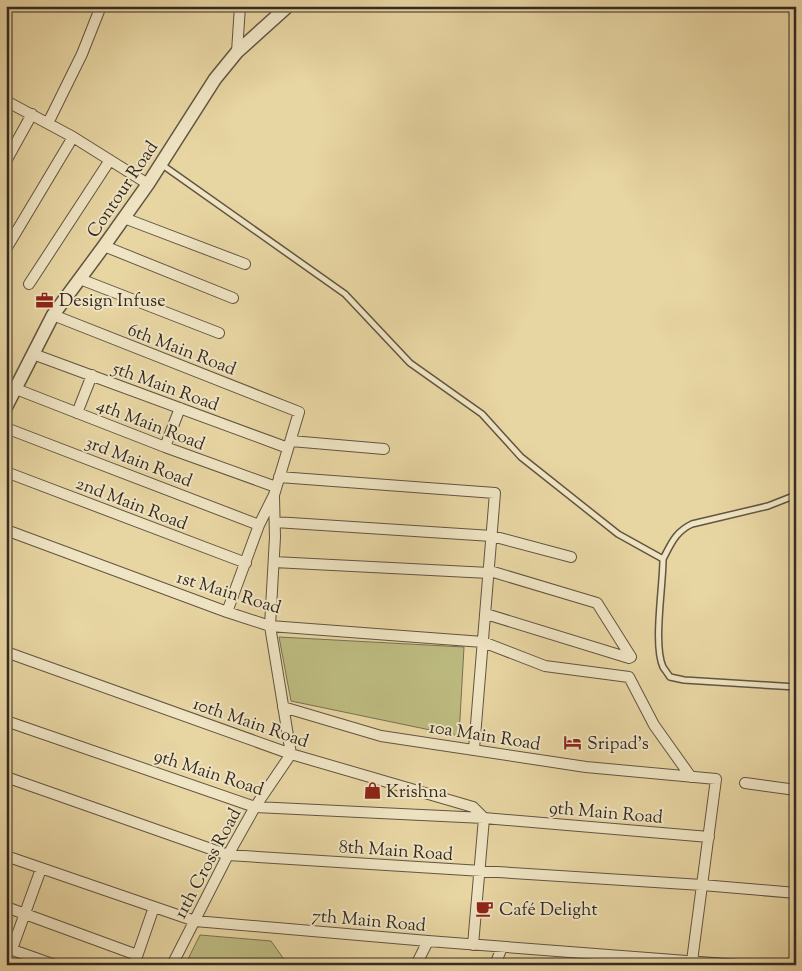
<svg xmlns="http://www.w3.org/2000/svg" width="802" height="971" viewBox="0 0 802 971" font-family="'Sorts Mill Goudy',serif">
	<rect width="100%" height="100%" fill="#e7d5a2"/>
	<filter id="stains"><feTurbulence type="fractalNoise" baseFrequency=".004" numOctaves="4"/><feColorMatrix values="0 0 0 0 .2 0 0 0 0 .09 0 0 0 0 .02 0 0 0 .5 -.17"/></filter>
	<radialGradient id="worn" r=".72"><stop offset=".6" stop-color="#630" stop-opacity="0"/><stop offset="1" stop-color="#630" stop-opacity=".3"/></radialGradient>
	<path fill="#bdbb80" stroke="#787251" d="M279 637 464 647 459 736 291 701Z
		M200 935 271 941 288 965H185Z"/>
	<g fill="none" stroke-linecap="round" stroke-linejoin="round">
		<defs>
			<path id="service" d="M161 164 345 294 410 363 482 414 521 457 618 534 663 559C663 587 653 645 663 667 665 670 668 674 670 677L684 680 796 687
				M663 559C671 544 675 532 692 524L768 506 796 495"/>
			<path id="minor" d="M237 52 240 6
				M6 101 73 137 148 184
				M48 123 82 54 101 6
				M6 161 32 114
				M124 218 245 264
				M104 246 233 298
				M6 249 73 137
				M80 279 219 333
				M29 284 110 160
				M53 315 299 412 274 495 259 525 227 612
				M33 354 288 448
				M16 389 165 447 276 487
				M77 413 92 375
				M6 428 259 525
				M291 441 384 449
				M165 447 180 408
				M6 472 246 563
				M279 477 495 493 474 749
				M274 497 275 537 270 626 291 754
				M275 522 492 536 571 557
				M6 530 227 612 270 626 483 642 545 666 629 677 654 725 691 777
				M274 562 489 573
				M486 614 629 658 631 657 597 603 490 571
				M6 652 291 754 473 807 484 818 473 945
				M283 707 381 736 586 767 716 779 692 961
				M6 721 255 807 484 818 709 837
				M6 777 228 855 702 885 796 893
				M745 783 796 790
				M6 856 195 921 428 941 739 965
				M6 907 137 955
				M7 948 55 965
				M12 949 41 869
				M134 965 154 907
				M172 965 228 855 255 807 291 754
				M416 965 428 941
				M495 965 502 947"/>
			<path id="tertiary" d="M6 407 53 315 104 246 148 184 215 79 237 52 288 6"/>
		</defs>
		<use href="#service" stroke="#615542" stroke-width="8"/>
		<use href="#minor" stroke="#615542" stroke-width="12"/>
		<use href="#tertiary" stroke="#615542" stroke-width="15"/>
		<use href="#service" stroke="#efe4c3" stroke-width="5"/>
		<use href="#minor" stroke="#efe4c3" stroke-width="10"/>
		<use href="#tertiary" stroke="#efe4c3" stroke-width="12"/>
	</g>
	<defs>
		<symbol id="office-bare" viewBox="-9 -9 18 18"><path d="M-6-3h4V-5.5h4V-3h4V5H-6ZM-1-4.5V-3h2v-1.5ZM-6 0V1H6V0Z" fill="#8f2418" stroke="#efe4c3" stroke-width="2.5" paint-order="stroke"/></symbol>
		<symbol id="hotel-bare" viewBox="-9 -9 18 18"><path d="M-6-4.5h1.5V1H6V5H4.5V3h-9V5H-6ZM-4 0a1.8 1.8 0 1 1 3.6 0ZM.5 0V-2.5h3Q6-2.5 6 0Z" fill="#8f2418" stroke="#efe4c3" stroke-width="2.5" paint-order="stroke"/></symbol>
		<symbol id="shop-bare" viewBox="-9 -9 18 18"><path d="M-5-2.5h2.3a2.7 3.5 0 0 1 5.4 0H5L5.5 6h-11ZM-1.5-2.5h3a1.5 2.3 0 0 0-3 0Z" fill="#8f2418" stroke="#efe4c3" stroke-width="2.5" paint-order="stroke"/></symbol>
		<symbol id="cafe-bare" viewBox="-9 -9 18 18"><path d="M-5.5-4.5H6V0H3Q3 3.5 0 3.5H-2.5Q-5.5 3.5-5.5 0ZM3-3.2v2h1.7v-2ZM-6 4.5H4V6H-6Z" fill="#8f2418" stroke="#efe4c3" stroke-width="2.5" paint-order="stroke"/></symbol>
	</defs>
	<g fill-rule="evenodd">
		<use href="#office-bare" x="32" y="288" width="25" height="25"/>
		<use href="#hotel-bare" x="560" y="730" width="25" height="25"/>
		<use href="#shop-bare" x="360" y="778" width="25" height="25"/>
		<use href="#cafe-bare" x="472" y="896" width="25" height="25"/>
	</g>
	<g text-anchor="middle" stroke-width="4" stroke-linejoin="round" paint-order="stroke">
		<g font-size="18" fill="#342a22" stroke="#efe4c3">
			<text transform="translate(122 189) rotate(-56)" y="6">Contour Road</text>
			<text transform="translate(182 349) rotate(21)" y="6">6th Main Road</text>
			<text transform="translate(166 386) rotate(20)" y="6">5th Main Road</text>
			<text transform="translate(151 424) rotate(21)" y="6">4th Main Road</text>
			<text transform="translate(139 461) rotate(21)" y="6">3rd Main Road</text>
			<text transform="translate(132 503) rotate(21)" y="6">2nd Main Road</text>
			<text transform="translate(229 592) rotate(17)" y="6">1st Main Road</text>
			<text transform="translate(251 722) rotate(19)" y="6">10th Main Road</text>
			<text transform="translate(485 735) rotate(9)" y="6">10a Main Road</text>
			<text transform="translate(209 772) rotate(18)" y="6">9th Main Road</text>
			<text transform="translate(606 812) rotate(5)" y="6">9th Main Road</text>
			<text transform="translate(396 850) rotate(4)" y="6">8th Main Road</text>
			<text transform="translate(207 863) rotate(-62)" y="6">11th Cross Road</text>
			<text transform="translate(369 920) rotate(5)" y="6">7th Main Road</text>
		</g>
		<g font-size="18" fill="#342a22" stroke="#efe4c3" text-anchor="start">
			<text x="59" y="306">Design Infuse</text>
			<text x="587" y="749">Sripad's</text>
			<text x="386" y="797">Krishna</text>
			<text x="499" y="915">Café Delight</text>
		</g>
	</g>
	<rect width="802" height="971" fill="none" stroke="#e7d5a2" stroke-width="25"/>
	<rect x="8" y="8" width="787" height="956" fill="none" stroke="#342a22" stroke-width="2.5"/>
	<rect x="12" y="12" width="777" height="946" fill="none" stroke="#342a22"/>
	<rect width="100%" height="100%" filter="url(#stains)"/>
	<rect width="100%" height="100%" fill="url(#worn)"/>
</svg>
